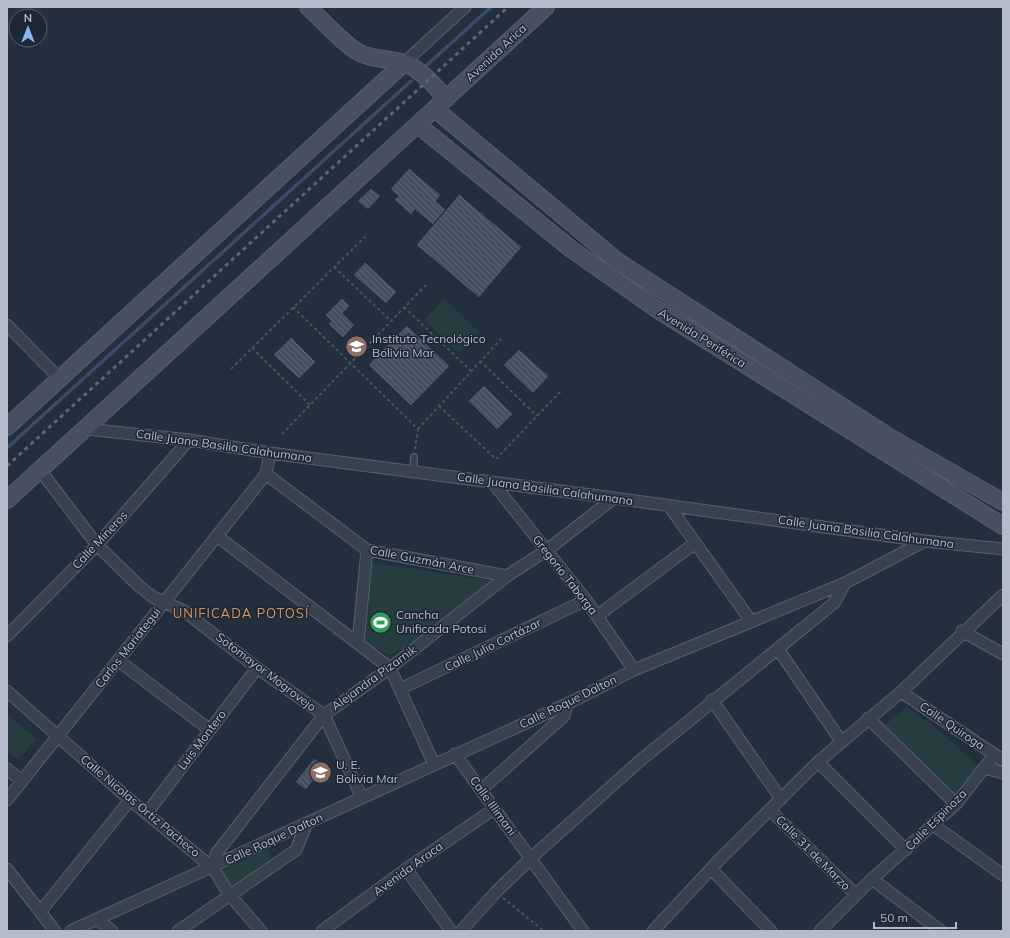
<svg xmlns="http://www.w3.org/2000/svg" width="1010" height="938" viewBox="0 0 1010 938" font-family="Mulish,sans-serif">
	<defs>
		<pattern id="building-back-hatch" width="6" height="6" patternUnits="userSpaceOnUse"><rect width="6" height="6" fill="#455162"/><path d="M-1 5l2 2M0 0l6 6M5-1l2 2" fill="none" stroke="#5d6877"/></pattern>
	</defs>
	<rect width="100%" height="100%" fill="#242f3e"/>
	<path fill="#263c3f" d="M444 299 479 332 459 353 424 320Z
		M371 562 492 581 413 649 398 650 390 655 361 642Z
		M906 707 930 723 979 766 955 796 884 726Z
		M7 714 37 739 18 760 7 751Z
		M266 849 271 853V857L234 887 230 886 221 874 223 870Z"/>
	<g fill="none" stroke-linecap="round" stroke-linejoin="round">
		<path stroke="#394c67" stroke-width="3.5" d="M427 65 491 7
			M7 448 411 81"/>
	</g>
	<path fill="url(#building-back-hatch)" stroke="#1f2835" d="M409 168 441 195 436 201 446 210 433 225 415 210 411 215 394 200 398 196 390 189Z
		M371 188 381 196 368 210 357 201Z
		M459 194 522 247 479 298 416 245Z
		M365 262 397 292 386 304 353 275Z
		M342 298 350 306 343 313 355 325 343 338 328 324 331 321 325 315Z
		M407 325 450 366 411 406 368 365Z
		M291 337 316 362 299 379 273 355Z
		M519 349 549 376 533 394 503 365Z
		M484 385 513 414 497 430 468 401Z
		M314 758 325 766 306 790 295 782Z"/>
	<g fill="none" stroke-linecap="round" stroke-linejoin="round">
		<defs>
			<path id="lane" d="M413 471 414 457"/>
			<path id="street" d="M404 63 465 7
				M7 325 59 378
				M87 429 189 440 270 453 614 498 925 541 1003 549
				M40 470 97 545 139 586 153 597 184 611 257 668 324 715 362 798
				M266 474 367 550 507 576
				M493 483 586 600 634 670
				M669 506 751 621
				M217 536 390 668 434 764
				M597 616 695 543
				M962 631 1003 654
				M7 636 97 545 189 440
				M358 643 367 550
				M778 649 841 741
				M119 661 210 730
				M400 689 586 600
				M7 691 130 800 213 868 229 894 261 931
				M901 692 1003 760
				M712 700 781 799
				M868 718 956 804
				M455 754 583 931
				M818 762 906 850
				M984 768 1003 773
				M7 769 22 781
				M481 790 564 716 567 704
				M7 800 266 474 270 453
				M770 810 856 895
				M147 813 257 668
				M932 824 1003 875
				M213 868 216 854 324 715 390 668 507 576 547 550 614 498
				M7 869 55 931
				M406 869 451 931
				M712 870 771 931
				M872 879 941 931
				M41 911 130 800
				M98 920 112 931
				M71 931 567 704 634 670 845 583 925 541
				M178 931 296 850 307 823
				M322 931 406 869 494 809
				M461 931 496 892 531 858 642 759 834 603 845 583
				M653 931 721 858 818 762 901 692 1003 595
				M820 931 872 879 956 804 994 755"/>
			<path id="secondary" d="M308 7C322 20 341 41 356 51 370 60 389 58 404 63 422 70 434 85 446 99
				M435 109 617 261 891 438 1003 502
				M418 125 571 249 655 308 1003 526
				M7 427 404 63
				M7 500 546 7"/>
		</defs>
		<use href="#lane" stroke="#565f6c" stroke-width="8"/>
		<use href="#street" stroke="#565f6c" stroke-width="13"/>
		<use href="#secondary" stroke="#565f6c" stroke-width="18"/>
		<path stroke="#44595c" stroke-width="2" stroke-dasharray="3 3" stroke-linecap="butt" d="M334 267 391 321
			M293 307 418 429 415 449
			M404 307 471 371
			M252 348 310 405
			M480 361 537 416
			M231 369 367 235
			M439 406 496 459 562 390
			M418 429 501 339
			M282 434 428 283
			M503 898 544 931"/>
		<use href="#lane" stroke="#38414e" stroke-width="5.5"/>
		<use href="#street" stroke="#38414e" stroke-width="11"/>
		<use href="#secondary" stroke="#465061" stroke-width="16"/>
		<path stroke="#5a6575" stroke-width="3" stroke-dasharray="4 4" stroke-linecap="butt" d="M7 466 508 7"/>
	</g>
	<defs>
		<symbol id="university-disc" viewBox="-11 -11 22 22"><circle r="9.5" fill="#8d6e63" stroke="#1d2633"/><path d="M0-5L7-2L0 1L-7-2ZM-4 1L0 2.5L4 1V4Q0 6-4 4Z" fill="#fff"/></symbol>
		<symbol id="stadium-disc" viewBox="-11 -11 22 22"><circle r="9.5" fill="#2e9e5b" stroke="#1d2633"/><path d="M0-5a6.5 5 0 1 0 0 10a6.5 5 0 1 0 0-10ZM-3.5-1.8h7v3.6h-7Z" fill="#fff"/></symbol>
		<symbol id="school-disc" viewBox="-11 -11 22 22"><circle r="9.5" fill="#8d6e63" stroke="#1d2633"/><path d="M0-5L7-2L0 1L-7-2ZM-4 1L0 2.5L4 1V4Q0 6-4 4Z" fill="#fff"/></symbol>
	</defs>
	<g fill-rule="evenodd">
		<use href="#university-disc" x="344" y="334" width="25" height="25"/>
		<use href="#stadium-disc" x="368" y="610" width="25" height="25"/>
		<use href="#school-disc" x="308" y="760" width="25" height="25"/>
	</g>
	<g text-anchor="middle" stroke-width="3" stroke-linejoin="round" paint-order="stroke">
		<g font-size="12" fill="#b4bcc9" stroke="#1d2633">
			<text transform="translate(496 53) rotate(-43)" y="4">Avenida Arica</text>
			<text transform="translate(702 338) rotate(32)" y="4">Avenida Periférica</text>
			<text transform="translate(224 446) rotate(8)" y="4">Calle Juana Basilia Calahumana</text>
			<text transform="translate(545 489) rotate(8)" y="4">Calle Juana Basilia Calahumana</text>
			<text transform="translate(866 532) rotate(8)" y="4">Calle Juana Basilia Calahumana</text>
			<text transform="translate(100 540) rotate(-47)" y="4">Calle Mineros</text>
			<text transform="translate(422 560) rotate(11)" y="4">Calle Guzmán Arce</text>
			<text transform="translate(565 575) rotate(52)" y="4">Gregorio Taborga</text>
			<text transform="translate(493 645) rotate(-26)" y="4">Calle Julio Cortázar</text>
			<text transform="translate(128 648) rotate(-52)" y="4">Carlos Mariategui</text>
			<text transform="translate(266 672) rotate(37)" y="4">Sotomayor Mogrovejo</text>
			<text transform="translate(374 678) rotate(-36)" y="4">Alejandra Pizarnik</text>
			<text transform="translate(568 702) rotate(-26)" y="4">Calle Roque Dalton</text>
			<text transform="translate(952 726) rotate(34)" y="4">Calle Quiroga</text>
			<text transform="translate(202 740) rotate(-53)" y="4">Luis Montero</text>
			<text transform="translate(140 806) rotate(40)" y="4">Calle Nicolas Ortiz Pacheco</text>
			<text transform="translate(493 806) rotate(54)" y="4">Calle Illimani</text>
			<text transform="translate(936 820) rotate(-45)" y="4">Calle Espinoza</text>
			<text transform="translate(274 839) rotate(-25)" y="4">Calle Roque Dalton</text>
			<text transform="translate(813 853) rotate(45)" y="4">Calle 31 de Marzo</text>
			<text transform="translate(408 869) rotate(-36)" y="4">Avenida Araca</text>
		</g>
		<g font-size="12" fill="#b4bcc9" stroke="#1d2633" text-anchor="start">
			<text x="372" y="343">Instituto Tecnológico<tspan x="372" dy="14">Bolivia Mar</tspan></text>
			<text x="396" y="619">Cancha<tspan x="396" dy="14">Unificada Potosi</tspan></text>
			<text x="336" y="769">U. E.<tspan x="336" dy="14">Bolivia Mar</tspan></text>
		</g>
		<g font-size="13" letter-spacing="1" fill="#d59563" stroke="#1d2633">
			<text x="241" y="618">UNIFICADA POTOSÍ</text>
		</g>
	</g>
	<rect width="1010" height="938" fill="none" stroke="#b4bcc9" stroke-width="16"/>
	<g transform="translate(28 28)"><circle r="19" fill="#1d2633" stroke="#59626f"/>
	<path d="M0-3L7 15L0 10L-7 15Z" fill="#8ab4f8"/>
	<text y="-6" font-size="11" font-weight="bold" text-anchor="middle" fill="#b4bcc9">N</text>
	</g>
	<path d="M874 922v6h82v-6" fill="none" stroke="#b4bcc9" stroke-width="2"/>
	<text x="880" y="922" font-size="12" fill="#b4bcc9" stroke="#1d2633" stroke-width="3" paint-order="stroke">50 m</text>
</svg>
